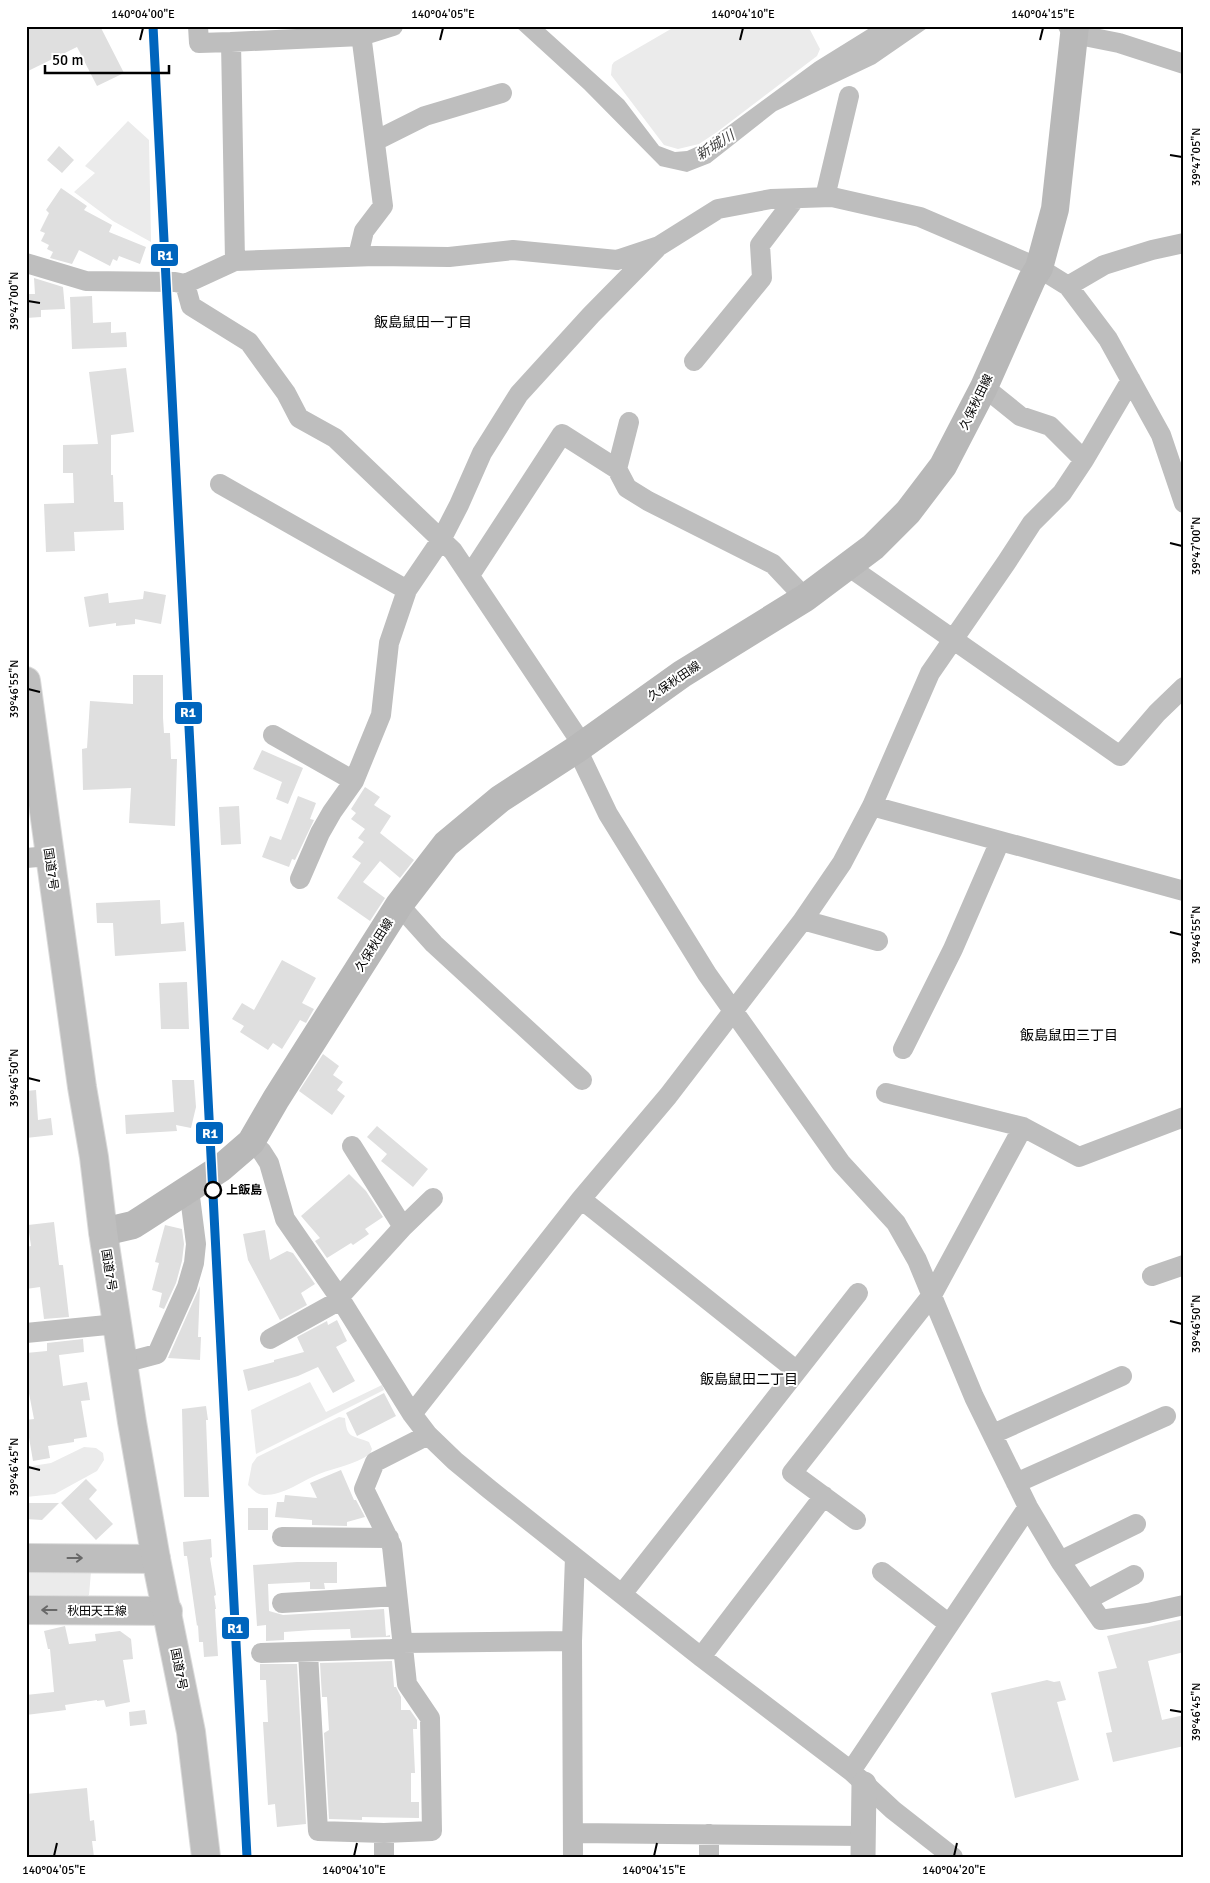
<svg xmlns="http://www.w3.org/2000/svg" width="1210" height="1883" viewBox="0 0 1210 1883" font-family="Signika,'Noto Sans JP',sans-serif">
	<rect width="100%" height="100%" fill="#fff"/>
	<path fill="#ebebeb" d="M676 26H808L820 49 817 56 717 132 699 144 678 149 664 145 611 75 612 65 614 62Z
		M128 121 149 140 151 242 113 221 74 192 95 173 85 166Z
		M310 1382 326 1412 382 1385 384 1390 256 1454 251 1410Z
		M339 1417 345 1418C347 1439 352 1435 369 1442L372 1449 370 1454C354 1465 337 1467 319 1474 301 1481 285 1495 264 1495 257 1495 252 1489 248 1485L252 1464 257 1457Z
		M84 1447 96 1448 103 1453 104 1460 97 1471 55 1494 26 1497V1467L51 1463Z
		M26 1569 91 1572 89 1595 83 1600H26Z"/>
	<path fill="#bebebe" d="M515 26H542L624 100 659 146 675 152 687 151 705 143 815 62 873 26H930L875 64 776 111 710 163 687 172 660 166 584 89Z"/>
	<path fill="#dfdfdf" d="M34 26H100L124 73 97 86 77 47 26 72V30Z
		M59 146 74 160 62 173 47 160Z
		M61 188 87 206 84 210 112 225 109 232 146 247 140 264 119 256 117 261 113 259 110 266 79 250 72 264 50 258 53 252 47 249 49 245 41 241 45 233 40 231 49 213 46 210Z
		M34 278 63 287 65 309 41 310V317L26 318V294H35Z
		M92 296 93 323 111 322V333L126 332 127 347 72 349 70 297Z
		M126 368 134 432 111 435V475H113L114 502H123L124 530 74 532 75 551 46 552 44 504 74 503 73 473H63V445L98 444 89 372Z
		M144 591 166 595 161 624 135 619V624L116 626V623L89 627 84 597 108 593 109 603 143 599Z
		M133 675H163V718L164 733H170L171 759H177L175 826 129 823 131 788 83 790 82 749 87 748 90 701 133 704Z
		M262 750 303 768 288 804 276 799 282 782 253 769Z
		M365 787 380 797 374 805 391 816 380 833 414 860 400 878 380 861 363 882 385 898 370 921 337 898 361 863 352 857 364 842 358 838 365 829 351 819 356 813 351 809Z
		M298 796 316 803 310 819 314 820 295 860 292 859 289 867 262 857 270 836 281 840Z
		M239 806 241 844 221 845 219 807Z
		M160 900 161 924 184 922 186 951 115 956 113 923H97L96 903Z
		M282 960 316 978 302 1003 314 1009 306 1023 300 1020 282 1049 273 1043 268 1050 240 1032 244 1026 232 1019 242 1003 254 1010Z
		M187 982 189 1029H161L159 983Z
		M323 1054 339 1066 333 1075 343 1082 337 1090 345 1096 332 1115 299 1091Z
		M172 1080H194L196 1107 191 1128 176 1125 177 1131 126 1134 125 1115 174 1112Z
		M36 1090 38 1120 51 1118 53 1135 26 1138V1091Z
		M377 1126 428 1169 413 1187 381 1161 387 1154 367 1137Z
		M349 1174 366 1191 383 1217 365 1229 369 1234 353 1245 351 1243 327 1258 315 1241 320 1238 301 1216Z
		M54 1222 59 1265H63L69 1317 44 1319 40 1287 26 1289V1266H29L26 1247 31 1246 28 1225Z
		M165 1225 182 1229 184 1244 182 1261 176 1283 164 1309 159 1307 162 1293 152 1290 159 1263 155 1262Z
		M265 1230 270 1260 287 1251 293 1253 315 1284 301 1293 307 1305 280 1320 248 1260 243 1234Z
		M200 1286 198 1337H201L200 1360 168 1358Z
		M337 1320 347 1341 336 1347 355 1381 333 1393 318 1367 298 1376 248 1391 243 1370 274 1362V1360L304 1352 297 1337 327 1321 328 1325Z
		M83 1339 84 1352 59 1355 63 1386 87 1382 90 1400 81 1401 87 1437 74 1439V1442L48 1446 50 1458 33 1461 26 1420 34 1419 26 1378V1353L47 1351V1343Z
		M384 1393 396 1416 357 1436 346 1413Z
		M206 1406 208 1420H206L209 1497H184L182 1409Z
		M341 1470 354 1500H356L365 1517 347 1522V1526L312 1525V1520L275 1517 277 1502H284L285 1495 317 1498 310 1483Z
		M86 1479 97 1490 89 1499 113 1524 96 1540 61 1503Z
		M26 1503H59L42 1520 26 1519Z
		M248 1508H268V1530H248Z
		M211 1539 212 1557 210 1558 216 1595 214 1596 216 1609H215L218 1656 204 1657 203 1642H199L198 1625 197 1626 187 1556H184L183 1542Z
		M297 1562H337V1583H324L325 1589H310V1582L268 1584 269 1611 283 1615 384 1609 386 1636 390 1635V1637L351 1638 350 1629 313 1630 284 1632V1640L266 1641V1625L257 1626 253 1565Z
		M1184 1619V1652L1148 1661 1162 1720 1184 1715V1746L1113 1762 1106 1733 1112 1732 1098 1672 1117 1668 1107 1636Z
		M65 1626 69 1644 96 1641 95 1634 120 1631 131 1639 133 1659 123 1660 130 1702 106 1707 104 1700 97 1701V1700L65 1705 66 1710 26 1715V1695L54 1692 50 1649H48L44 1631Z
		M392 1661 394 1687H396L401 1697V1710H410L417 1720V1729H413L415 1773H411V1802H419V1818L362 1817V1820L329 1819 324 1733 329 1730 327 1697H322L320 1663Z
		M260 1664H297L306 1824 277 1827 275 1804 268 1805 263 1722H268L266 1680H260Z
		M1047 1680 1054 1682 1060 1681 1066 1700 1057 1702 1079 1780 1015 1798 991 1693Z
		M145 1710 147 1724 130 1726 129 1712Z
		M87 1788 90 1821 94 1820 96 1841H92L94 1857H26V1794Z"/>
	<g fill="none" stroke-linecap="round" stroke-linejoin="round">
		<defs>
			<path id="primary" d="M26 1558 156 1559
				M26 1610 168 1611"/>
			<path id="trunk" d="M26 681 82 1087 94 1157 103 1232 132 1422 156 1559 191 1732 206 1857"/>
		</defs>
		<use href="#primary" stroke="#dbdbdb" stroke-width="30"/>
		<use href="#trunk" stroke="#dbdbdb" stroke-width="30"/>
		<path stroke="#bebebe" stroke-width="20" d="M198 26 199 43 231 42
			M1068 26 1074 34 1119 43 1184 64
			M375 141 425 116 502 93
			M825 197 849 96
			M358 256 364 231 383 206 360 26
			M235 261 231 42 361 36 393 26
			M26 263 86 281 175 282 185 284 235 261 375 256 449 257 513 250 617 260 659 246 718 209 771 199 832 197 920 217 1039 268 1068 286 1108 339 1161 435 1184 503
			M185 284 191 306 249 342 286 393 299 418 335 438 453 551 582 744
			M1068 286 1104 265 1152 250 1184 243
			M694 361 762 278 760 245 795 199
			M984 387 1020 416 1050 426 1084 460
			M617 469 629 422
			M220 484 407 590
			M848 566 1120 756 1157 713 1184 687
			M470 575 562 434 617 469 627 488 648 501 773 564 805 598
			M273 735 354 781 381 715 389 643 407 590 441 540 459 505 482 453 519 394 591 315 656 249
			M577 749 608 814 707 974 841 1163 896 1223 917 1260 974 1397 1028 1507 1060 1561 1101 1620 1148 1613 1184 1605
			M872 806 1184 891
			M26 858 50 856
			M300 879 320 833 332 812 354 781
			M399 905 434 944 582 1080
			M803 920 878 941
			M903 1049 953 949 1000 841
			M886 1093 1023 1127 1079 1157 1184 1117
			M251 1142 262 1152 269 1163 285 1219 339 1297 412 1414 428 1435 455 1461 489 1489 701 1657 851 1771 893 1810 953 1857
			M352 1146 403 1227
			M581 1199 797 1371
			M1152 1276 1184 1265
			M26 1333 117 1324
			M270 1339 333 1304 403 1227 433 1198
			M123 1363 157 1354 187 1287 194 1263 196 1244 189 1189
			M412 1414 581 1199 668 1096 803 920 842 863 872 806 930 673 1006 563 1032 523 1062 493 1084 460 1131 380
			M993 1434 1122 1376
			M1016 1483 1166 1416
			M856 1520 792 1473 932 1295 1023 1127
			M282 1537 389 1538
			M1060 1561 1136 1524
			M882 1572 949 1624
			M622 1594 858 1293
			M1087 1600 1134 1575
			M282 1603 397 1596
			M261 1653 394 1649 402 1643 572 1641
			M308 1653 318 1831 384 1833 432 1831 430 1718 407 1684 392 1546 364 1489 375 1462 428 1435
			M701 1657 824 1496
			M851 1771 1028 1507
			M574 1833 863 1836
			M709 1834V1857
			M384 1857V1833
			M573 1857 572 1641 575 1557"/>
		<path stroke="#bebebe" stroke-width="25" d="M863 1857 864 1784"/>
		<path stroke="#b8b8b8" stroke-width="28" d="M103 1232 133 1225 144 1218 221 1168 251 1142 276 1099 399 905 446 844 500 799 577 749 682 674 805 598 873 547 908 512 943 466 984 387 1032 279 1039 268 1055 209 1075 26"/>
		<use href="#primary" stroke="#bebebe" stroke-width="28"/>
		<use href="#trunk" stroke="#bebebe" stroke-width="28"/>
		<defs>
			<path id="rail-1" d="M153 26 247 1857"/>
		</defs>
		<use href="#rail-1" stroke="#fff" stroke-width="12"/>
		<use href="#rail-1" stroke="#0065bd" stroke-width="9"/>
	</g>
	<defs><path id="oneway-shaft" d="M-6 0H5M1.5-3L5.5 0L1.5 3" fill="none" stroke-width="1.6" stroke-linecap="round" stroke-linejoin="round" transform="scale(1.25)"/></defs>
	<g stroke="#686868">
		<use href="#oneway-shaft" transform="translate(75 1558)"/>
		<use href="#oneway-shaft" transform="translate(49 1610) rotate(-180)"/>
	</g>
	<path fill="none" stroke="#000" stroke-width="2" d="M140 40 143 28M440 40 443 28M740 40 743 28M1040 40 1043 28M1170 155 1182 157M28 301 40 303M1170 543 1182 546M28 689 40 692M1170 932 1182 935M28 1078 40 1081M1170 1321 1182 1324M28 1467 40 1470M1170 1710 1182 1712M54 1856 57 1843M354 1856 357 1843M654 1856 657 1843M954 1856 957 1843"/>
	<circle fill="#fff" stroke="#000" stroke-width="2.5" cx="213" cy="1190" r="8"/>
	<g text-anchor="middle" stroke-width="4" stroke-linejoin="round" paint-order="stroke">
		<g font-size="12" fill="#000" stroke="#fff">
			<text transform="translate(976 402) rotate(-64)" y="4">久保秋田線</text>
			<text transform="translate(674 681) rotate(-34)" y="4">久保秋田線</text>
			<text transform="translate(51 869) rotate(82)" y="4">国道7号</text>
			<text transform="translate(374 945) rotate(-58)" y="4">久保秋田線</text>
			<text transform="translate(109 1270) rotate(81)" y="4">国道7号</text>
			<text x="97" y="1615">秋田天王線</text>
			<text transform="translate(179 1669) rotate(79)" y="4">国道7号</text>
		</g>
		<g font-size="12" font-weight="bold" fill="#000" stroke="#fff" text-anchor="start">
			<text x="226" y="1194">上飯島</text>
		</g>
		<g font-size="14" font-style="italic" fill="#434343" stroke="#fff">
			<text transform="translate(715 145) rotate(-32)" y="5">新城川</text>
		</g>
		<g font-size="14" fill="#000" stroke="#fff">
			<text x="423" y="327">飯島鼠田一丁目</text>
			<text x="1069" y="1040">飯島鼠田三丁目</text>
			<text x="749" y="1384">飯島鼠田二丁目</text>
		</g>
	</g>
	<g stroke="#fff" stroke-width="2">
		<rect x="150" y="243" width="29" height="24" rx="5" fill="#0065bd"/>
		<rect x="174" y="701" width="29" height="24" rx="5" fill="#0065bd"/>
		<rect x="195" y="1121" width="29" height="24" rx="5" fill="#0065bd"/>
		<rect x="221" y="1616" width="29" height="24" rx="5" fill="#0065bd"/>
	</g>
	<g font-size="14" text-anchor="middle" font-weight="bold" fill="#fff">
		<text x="165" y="260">R1</text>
		<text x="188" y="717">R1</text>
		<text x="210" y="1138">R1</text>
		<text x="235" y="1633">R1</text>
	</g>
	<rect width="1210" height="1883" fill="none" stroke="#ffffff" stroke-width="55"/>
	<path d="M45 65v8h124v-8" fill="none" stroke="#000000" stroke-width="2.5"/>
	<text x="52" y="65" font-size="15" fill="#000000" stroke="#ffffff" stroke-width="4" paint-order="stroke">50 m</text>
	<rect x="28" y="28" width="1154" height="1828" fill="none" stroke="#000" stroke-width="2"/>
	<g font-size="12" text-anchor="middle" fill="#000">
		<text x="143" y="18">140°04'00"E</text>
		<text x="443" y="18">140°04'05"E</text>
		<text x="743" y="18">140°04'10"E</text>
		<text x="1043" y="18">140°04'15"E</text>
		<text transform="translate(1196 157) rotate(-90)" y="4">39°47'05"N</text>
		<text transform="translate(14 301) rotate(-90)" y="4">39°47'00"N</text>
		<text transform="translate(1196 546) rotate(-90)" y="4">39°47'00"N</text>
		<text transform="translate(14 689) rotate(-90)" y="4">39°46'55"N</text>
		<text transform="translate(1196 935) rotate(-90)" y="4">39°46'55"N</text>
		<text transform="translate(14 1078) rotate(-90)" y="4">39°46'50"N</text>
		<text transform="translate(1196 1324) rotate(-90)" y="4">39°46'50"N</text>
		<text transform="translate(14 1467) rotate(-90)" y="4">39°46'45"N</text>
		<text transform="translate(1196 1712) rotate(-90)" y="4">39°46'45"N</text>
		<text x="54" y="1874">140°04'05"E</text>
		<text x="354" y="1874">140°04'10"E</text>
		<text x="654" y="1874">140°04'15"E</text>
		<text x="954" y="1874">140°04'20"E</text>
	</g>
</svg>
